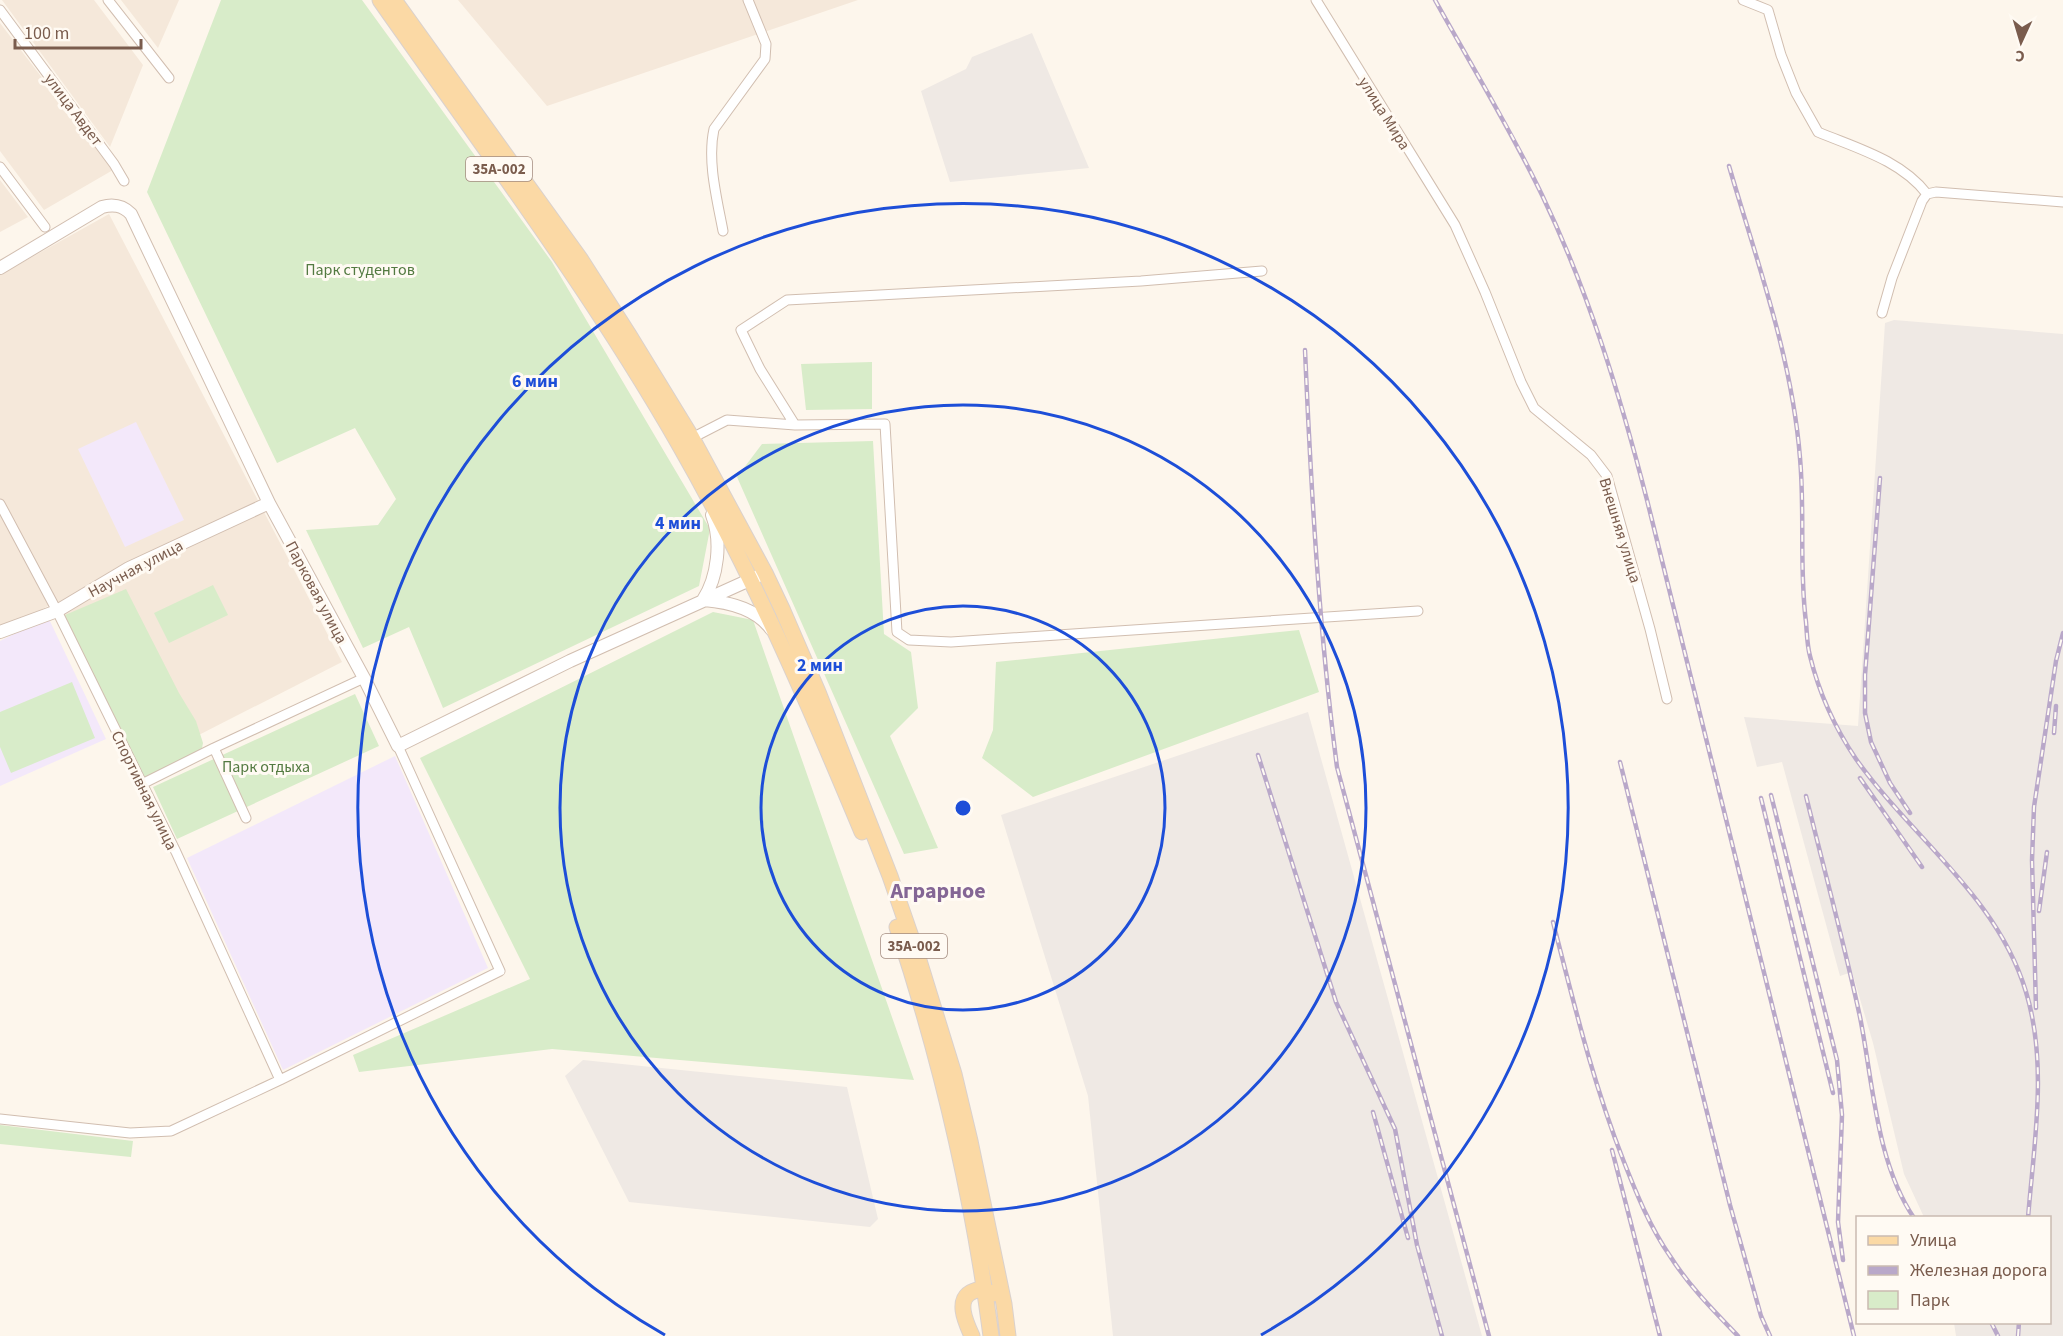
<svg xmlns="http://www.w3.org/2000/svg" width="2063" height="1336" viewBox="0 0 2063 1336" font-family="'Source Sans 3',sans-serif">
	<rect width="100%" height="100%" fill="#fdf6ec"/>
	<path fill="#f5e8da" d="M2 0H94L143 65 110 147Z
		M121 0H179L158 48Z
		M458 0H858L547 106Z
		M0 23 113 170 44 210 0 151Z
		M0 180 28 217 0 232Z
		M109 214 342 662 144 763 55 602 0 633V275Z"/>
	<path fill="#efe9e4" d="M1032 33 1089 168 950 182 921 91 966 69 972 57Z
		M1894 320 2063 334V1336H1956L1954 1323 2050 1322V1218H1924L1923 1215 1904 1174 1873 1043 1852 972 1840 976 1782 762 1757 767 1744 717 1858 726 1885 323Z
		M1308 712 1482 1336H1113L1088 1096 1001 815Z
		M583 1060 847 1087 878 1219 870 1227 629 1202 565 1076Z"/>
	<path fill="#f3e8fa" d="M136 422 184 520 125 547 78 449Z
		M48 617 106 739 0 786V641Z
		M395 756 488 968 283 1070 187 858Z"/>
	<path fill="#d8ecc9" d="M221 0H362L552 262 710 529 699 586 443 708 409 627 363 648 306 530 378 525 396 499 355 428 277 463 147 192Z
		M872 362V409L806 410 801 364Z
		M873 441 884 634 911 652 918 708 890 736 938 848 904 854 737 477 762 444Z
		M213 585 228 615 169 643 154 613Z
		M126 589 179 693 196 721 203 743 202 748 142 784 65 615Z
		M713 612 753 620 914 1080 552 1049 359 1072 353 1055 530 979 420 758Z
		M1299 630 1319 692 1033 797 982 758 993 730 996 662Z
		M72 682 95 738 11 773 0 747V712Z
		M355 694 379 746 177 839 153 787Z
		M0 1125 133 1141 131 1157 0 1144Z"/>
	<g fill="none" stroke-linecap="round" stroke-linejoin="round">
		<defs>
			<path id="minor" d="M108 0 169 78
				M1316 0 1455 225 1485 292 1521 382 1534 408 1591 455 1607 476 1650 629 1667 699
				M1743 0 1768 10 1781 55 1796 93 1818 132C1856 148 1901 160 1927 194
				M0 10 114 164 124 181
				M0 167 45 227
				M723 231C717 199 707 161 714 129L765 59 766 44 748 0
				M1882 313 1892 278 1922 201 1927 194 1936 192 2063 202
				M795 425 760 369 741 330 787 300 1141 281 1262 271
				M692 438 727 420 795 425 885 424 897 632 909 640 951 642 1418 611
				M0 504 57 611 176 852 280 1080
				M214 748 246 818
				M142 784 214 748 364 678
				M0 1119 130 1133 171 1131 280 1080 500 971 398 746"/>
			<path id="tertiary" d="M0 268 102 207C113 204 122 205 131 214L269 503 364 678 398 746 570 661 765 573
				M703 600C718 577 722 541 712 515
				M704 600C728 602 756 608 771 629
				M0 632 57 611 129 568 269 503"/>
			<path id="primary" d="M380 0C483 147 591 290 680 446 751 570 807 700 862 832
				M394 0 581 260 629 335 692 438 765 573 783 611 818 692 890 876 917 954 954 1074 970 1141 1004 1304 1008 1336
				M897 927C941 1060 973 1197 991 1336
				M972 1336C966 1323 954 1298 974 1291 980 1288 987 1290 993 1294"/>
		</defs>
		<use href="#minor" stroke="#d1beb0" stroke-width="11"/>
		<use href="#tertiary" stroke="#d1beb0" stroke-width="14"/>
		<use href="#primary" stroke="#dad1cd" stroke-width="17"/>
		<use href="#minor" stroke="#fff" stroke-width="9"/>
		<use href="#tertiary" stroke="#fff" stroke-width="12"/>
		<use href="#primary" stroke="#fbd9a5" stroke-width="15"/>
		<defs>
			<path id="rail" d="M1435 0C1471 65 1510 128 1542 195 1589 293 1620 395 1647 500L1854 1336
				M1729 166C1757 262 1792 357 1800 458 1805 513 1799 568 1806 622 1807 634 1807 645 1810 656 1819 693 1835 728 1856 759 1911 837 1998 897 2026 992 2048 1064 2034 1143 2028 1218
				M1305 350C1311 489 1319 629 1337 767L1489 1336
				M1880 478 1865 675V713L1871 742 1890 783 1910 813
				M2054 733 2056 706
				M1258 755 1336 1002 1395 1129 1417 1245 1442 1336
				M1620 762 1730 1205 1761 1316 1770 1336
				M1860 778 1922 867
				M1771 795 1837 1060 1842 1115 1838 1222 1843 1260
				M1806 796C1824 869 1844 943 1860 1017 1873 1082 1876 1162 1914 1218
				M1761 798 1833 1093
				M2039 911 2047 852
				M1553 922C1574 1004 1593 1083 1624 1162 1637 1195 1650 1227 1670 1256 1689 1286 1714 1311 1738 1336
				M2036 1008 2032 860 2034 807 2056 661 2063 633
				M1373 1112 1408 1238
				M1612 1150 1660 1336
				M1991 1322 1998 1336
				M2018 1336 2019 1322"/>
		</defs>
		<use href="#rail" stroke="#b9a8c9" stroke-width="4.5"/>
		<use href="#rail" stroke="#fffaf3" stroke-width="2" stroke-dasharray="7" stroke-linecap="butt"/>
	</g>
	<g fill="none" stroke="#1d4ed8" stroke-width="3">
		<circle cx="963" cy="808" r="202"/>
		<circle cx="963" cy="808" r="403"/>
		<path d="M665 1335A605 605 0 1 1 1261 1335"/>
	</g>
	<g text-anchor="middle" stroke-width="6" stroke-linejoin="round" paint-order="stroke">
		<g fill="#fffaf3" stroke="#a28b7f" stroke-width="1.5">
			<rect x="466" y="157" width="66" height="24" rx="4.5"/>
			<rect x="881" y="934" width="66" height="24" rx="4.5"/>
		</g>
		<g font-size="15" font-weight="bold" fill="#7a5c4d">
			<text x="499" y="174">35А-002</text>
			<text x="914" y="951">35А-002</text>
		</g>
		<g font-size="16" fill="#7a5c4d" stroke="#fffaf3">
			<text transform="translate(74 109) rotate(53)" y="6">улица Авдет</text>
			<text transform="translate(1385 113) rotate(58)" y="6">улица Мира</text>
			<text transform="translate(1621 530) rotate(73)" y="6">Внешняя улица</text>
			<text transform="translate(135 568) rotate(-28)" y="6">Научная улица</text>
			<text transform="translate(317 592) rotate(62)" y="6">Парковая улица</text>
			<text transform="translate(145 790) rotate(64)" y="6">Спортивная улица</text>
		</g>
		<g font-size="16" fill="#537a41" stroke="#fffaf3">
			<text x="360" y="275">Парк студентов</text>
			<text x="266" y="772">Парк отдыха</text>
		</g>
		<g font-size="22" font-weight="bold" fill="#846695" stroke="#fffaf3">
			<text x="938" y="898">Аграрное</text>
		</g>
	</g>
	<circle cx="963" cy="808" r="9" fill="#1d4ed8" stroke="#fffaf3" stroke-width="3"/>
	<g font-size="18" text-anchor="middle" font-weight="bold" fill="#1d4ed8" stroke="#fffaf3" stroke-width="6" stroke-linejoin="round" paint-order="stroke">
		<text x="535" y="387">6 мин</text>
		<text x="678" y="529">4 мин</text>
		<text x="820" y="671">2 мин</text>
	</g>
	<rect x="1856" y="1216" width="195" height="108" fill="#fffaf3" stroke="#cabbb1" stroke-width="1.5"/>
	<rect x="1868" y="1236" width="30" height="9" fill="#fbd9a5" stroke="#cabbb1" stroke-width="1.5"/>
	<text x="1910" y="1246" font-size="18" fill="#7a5c4d">Улица</text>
	<rect x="1868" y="1266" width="30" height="9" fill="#b9a8c9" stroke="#cabbb1" stroke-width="1.5"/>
	<text x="1910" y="1276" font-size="18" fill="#7a5c4d">Железная дорога</text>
	<rect x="1868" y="1291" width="30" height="18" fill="#d8ecc9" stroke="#cabbb1" stroke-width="1.5"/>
	<text x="1910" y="1306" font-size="18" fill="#7a5c4d">Парк</text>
	<g transform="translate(2021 42) rotate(184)" stroke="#fffaf3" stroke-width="4.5" paint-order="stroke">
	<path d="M0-4.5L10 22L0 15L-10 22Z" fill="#7a5c4d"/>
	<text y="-9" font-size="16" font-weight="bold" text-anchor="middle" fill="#7a5c4d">С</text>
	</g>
	<path d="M15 39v9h126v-9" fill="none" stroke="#7a5c4d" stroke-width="3"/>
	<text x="24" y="39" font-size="18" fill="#7a5c4d" stroke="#fffaf3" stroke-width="4.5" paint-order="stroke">100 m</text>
</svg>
